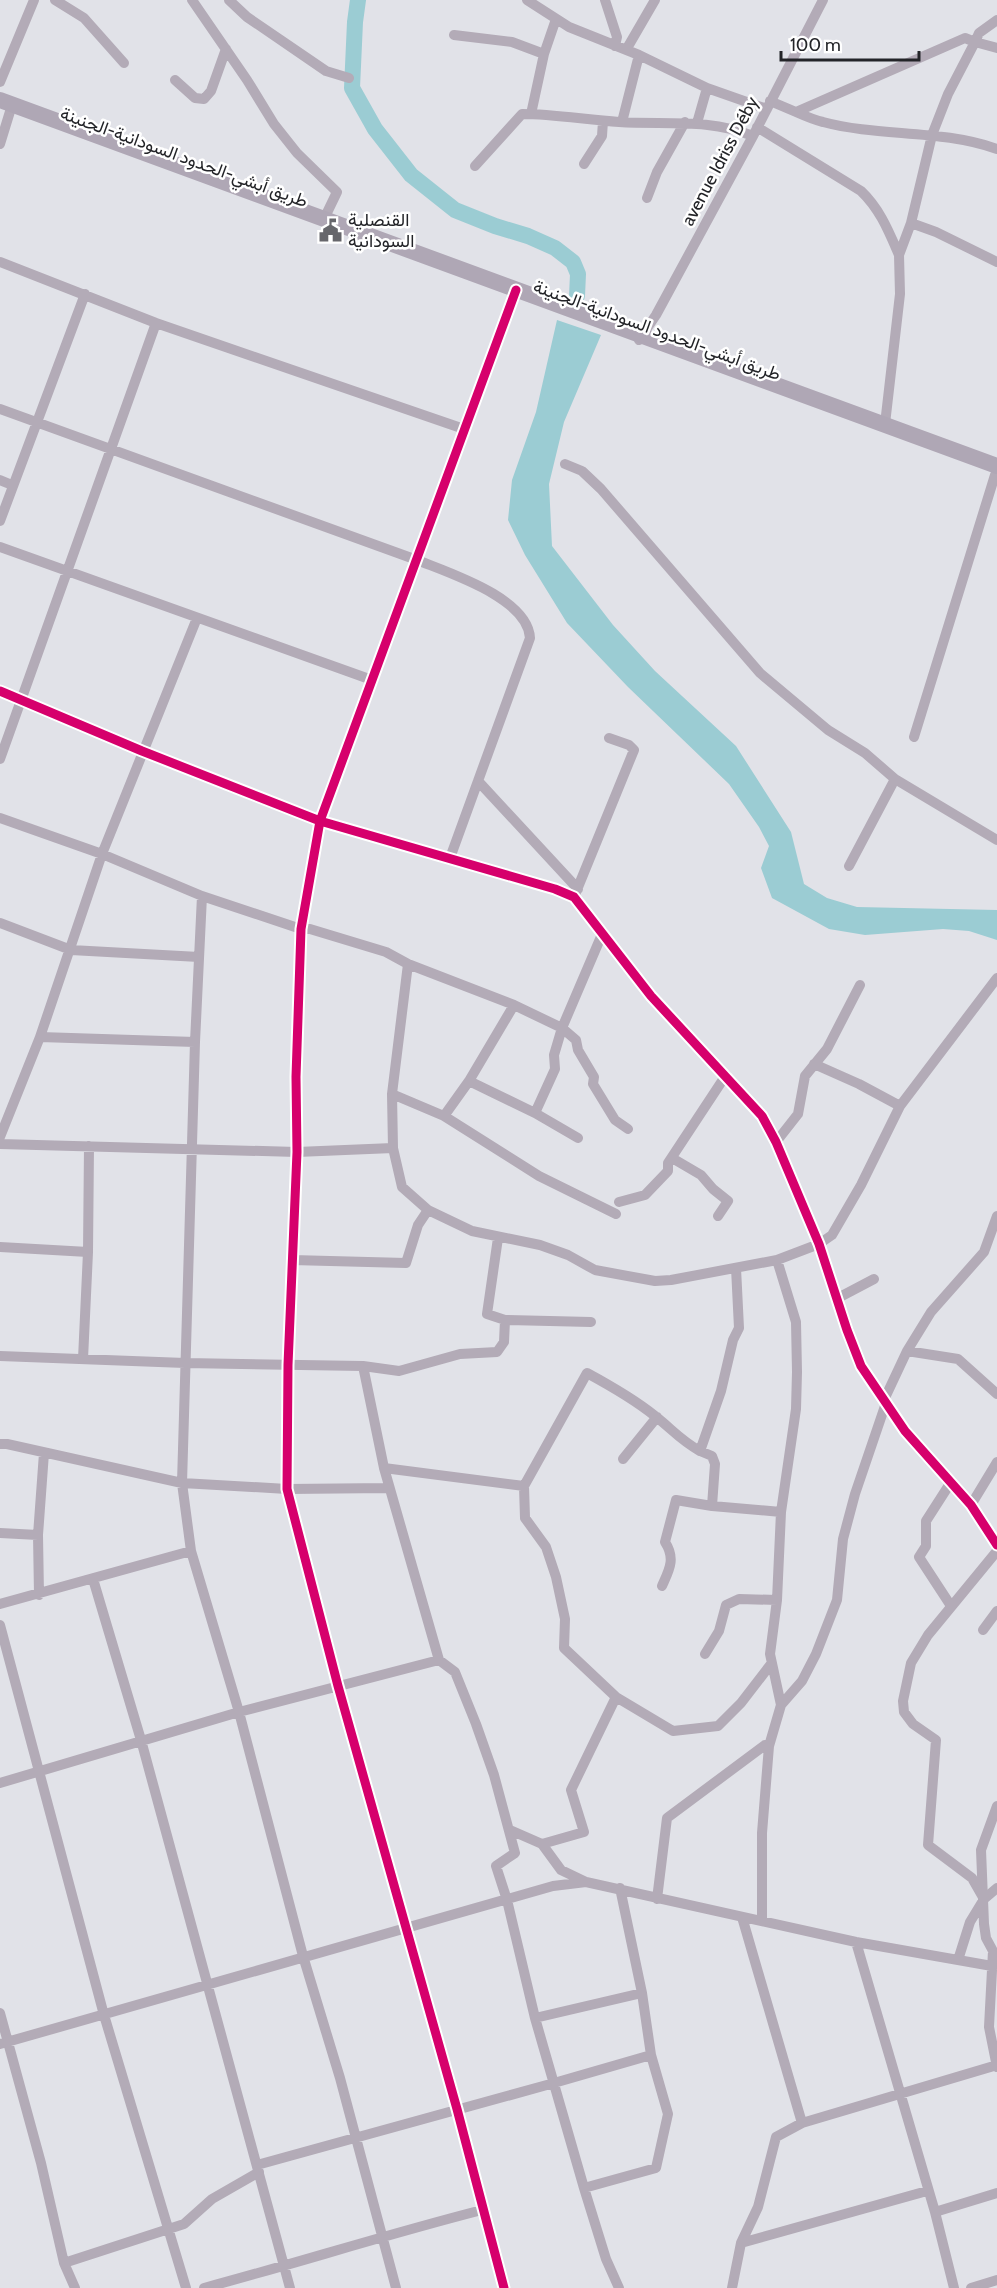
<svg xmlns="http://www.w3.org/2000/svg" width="997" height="2288" viewBox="0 0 997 2288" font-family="Cabin,Vazirmatn,sans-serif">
	<rect width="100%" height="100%" fill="#e1e2e8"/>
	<path fill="#9bccd3" d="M557 320 601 335 564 422 549 484 552 546 613 625 655 671 736 746 791 832 804 884 827 898 857 907 997 910V940L969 931 943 929 865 935 829 929 772 898 761 868 769 846 759 827 729 784 628 687 567 623 525 555 508 520 512 480 536 412Z"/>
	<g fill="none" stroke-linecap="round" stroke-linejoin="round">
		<path stroke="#9bccd3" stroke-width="16" d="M358 0 355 22 352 88 375 129 411 175 455 210 495 226 528 236 555 248 573 262 578 274 577 296"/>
		<path stroke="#b3abb7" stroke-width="10" d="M55 0 84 18 124 63
			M192 0 247 80 274 124 297 153 337 192 324 219
			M229 0 247 17 326 71 349 78
			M527 0 569 27 639 55 707 88 767 109
			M605 0 617 37 615 46
			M454 35 512 42 544 54
			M626 50 655 0
			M175 80 195 98 204 99 211 91 226 49
			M0 82 34 0
			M770 101 796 112 965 38 975 42 979 33 997 20
			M796 112C805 116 814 120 823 122 879 137 941 129 997 149
			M531 114 544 54 556 19
			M622 122 639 55
			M697 123 707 88
			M757 127 861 191C880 209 889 232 899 255
			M0 144 12 105
			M584 164 602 136 603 121
			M475 166 522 114C554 114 587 120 619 122 665 125 709 118 753 136
			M647 198 657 172 685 122
			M911 223 936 232 997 262
			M0 262 156 323 464 429
			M639 340 656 315 753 136 823 0
			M0 409 417 560C449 573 528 598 530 638L450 858
			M885 424 900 294 899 255 911 223 932 135 948 94 975 42 997 48
			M565 464 582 471 601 489 760 673 828 730 865 753 895 779 997 840
			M0 480 12 485
			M0 521 85 294
			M0 547 372 680
			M0 691 142 751 320 821 555 889 574 897 651 996 762 1116 776 1142 819 1244 847 1330 861 1366 905 1431 971 1505 997 1545
			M914 737 995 475
			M0 759 156 323
			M478 781 578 889
			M0 818 102 854 202 896 301 929H310L386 952 408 964 514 1005 562 1028 576 1040 578 1050 594 1077 593 1084 615 1120 628 1129
			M849 866 895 779
			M202 896 195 1042 182 1483 191 1551 239 1712 303 1956 340 2078 396 2288
			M574 897 634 750 629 745 609 738
			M0 923 71 950 199 957
			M408 964 392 1094 393 1148 402 1187 428 1210 472 1231 540 1245 568 1255 595 1270 655 1281 671 1280 777 1260 819 1244 832 1235 861 1185 900 1106 997 978
			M514 1005 469 1081 535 1113 578 1138
			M40 1037 195 1042
			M814 1064 859 1084 900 1106
			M392 1094 444 1116 539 1176 616 1214
			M535 1113 555 1069 554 1055 562 1028 603 932
			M444 1116 469 1081
			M0 1137 40 1037 102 854 197 618
			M776 1142 798 1114 805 1076 827 1049 860 985
			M0 1144 297 1152 393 1148
			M672 1158 701 1175 713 1189 728 1201 718 1216
			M619 1202 645 1195 668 1171V1163L726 1075
			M498 1238 487 1314 505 1320 591 1322
			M0 1247 88 1252
			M292 1260 406 1263 418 1225 428 1210
			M736 1268 739 1328 733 1340 721 1391 700 1451 712 1456 715 1464 712 1506 781 1512
			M836 1299 874 1279
			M907 1351 958 1359 997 1394
			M0 1356 185 1363 363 1366 384 1468 439 1660 455 1672 476 1724 494 1775 515 1853 496 1866 507 1900 535 2018 584 2188 606 2259 619 2288
			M83 1359 88 1252 89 1146
			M363 1366 399 1371 460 1354 497 1352 504 1342 505 1320
			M884 1400 907 1351 931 1312 984 1252 997 1216
			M0 1444H7L182 1483 287 1489 389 1488
			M623 1459 657 1417
			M384 1468 524 1486
			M951 1482 926 1521V1546L919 1557 951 1606
			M971 1505 997 1462
			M0 1533 38 1535 39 1595
			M38 1535 44 1453
			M93 1579 141 1740 290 2288
			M662 1586C669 1570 676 1559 665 1542L676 1500 712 1506
			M0 1604 191 1551
			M0 1625 104 2015 186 2288
			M983 1630 997 1611
			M705 1654 719 1631 726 1605 739 1599 777 1600
			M616 1697 673 1731 718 1726 741 1703 771 1664
			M781 1705 802 1681 816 1654 837 1600 843 1539 855 1494 886 1403
			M0 1783 239 1712 439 1660
			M997 1806 981 1850 984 1924 986 1938 993 1951 989 2027 997 2067
			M510 1830 542 1844 561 1870 586 1882 856 1942 992 1966 997 1964
			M542 1844 584 1832 571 1790 616 1697 564 1648 565 1619 556 1577 546 1547 525 1518 524 1486 587 1373C611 1386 634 1399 655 1416 672 1429 680 1440 700 1451
			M657 1899 667 1818 765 1745 769 1746
			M984 1899 997 1888
			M742 1917 802 2123
			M762 1921V1833L769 1746 781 1705 770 1654 777 1600 781 1512 796 1409 797 1372 796 1322 777 1260
			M856 1942 935 2212 954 2288
			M958 1960 970 1922 984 1899 972 1878 928 1845 936 1740 913 1724 904 1712 903 1701 911 1663 928 1635 997 1551
			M0 2013 41 2163 64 2263 75 2288
			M535 2018 642 1993
			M0 2044 553 1886 586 1882
			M257 2165 554 2083 651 2055
			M584 2188 656 2168 668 2114 651 2055 642 1993 620 1888
			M935 2212 997 2193
			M741 2243 927 2191
			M64 2263 184 2224 212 2199 259 2172
			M204 2288C297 2263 388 2234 482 2210
			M504 2288 457 2109 338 1686 287 1489 288 1365 297 1152 296 1077 301 929 320 821 516 290
			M732 2288 741 2243 758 2207 776 2137 802 2123 997 2065
			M971 2288 997 2280"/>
		<path stroke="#afa7b5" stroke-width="16" d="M0 100 997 466"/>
		<defs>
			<path id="cycleway" d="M0 691 142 751 320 821 555 889 574 897 651 996 762 1116 776 1142 819 1244 847 1330 861 1366 905 1431 971 1505 997 1545
				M504 2288 457 2109 338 1686 287 1489 288 1365 297 1152 296 1077 301 929 320 821 516 290"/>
		</defs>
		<use href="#cycleway" stroke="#fff" stroke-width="13"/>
		<use href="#cycleway" stroke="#d6006c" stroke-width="9"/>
	</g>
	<defs>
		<symbol id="civic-bare" viewBox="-9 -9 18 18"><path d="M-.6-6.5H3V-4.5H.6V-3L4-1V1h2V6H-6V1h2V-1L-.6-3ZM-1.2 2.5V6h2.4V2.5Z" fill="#66666b" stroke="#fff" stroke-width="2.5" paint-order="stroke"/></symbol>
	</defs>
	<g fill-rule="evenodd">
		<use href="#civic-bare" x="314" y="214" width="33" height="33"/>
	</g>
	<g text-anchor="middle" stroke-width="5" stroke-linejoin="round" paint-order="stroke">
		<g font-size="18" fill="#232428" stroke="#fff">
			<text transform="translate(184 157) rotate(20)" y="6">طريق أبشي-الحدود السودانية-الجنينة</text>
			<text transform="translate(720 161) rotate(-62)" y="6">avenue Idriss Déby</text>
			<text transform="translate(657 330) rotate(20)" y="6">طريق أبشي-الحدود السودانية-الجنينة</text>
		</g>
		<g font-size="18" fill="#232428" stroke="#fff" text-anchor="start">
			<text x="348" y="226">القنصلية<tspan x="348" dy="21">السودانية</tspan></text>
		</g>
	</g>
	<path d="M781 51v9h138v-9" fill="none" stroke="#232428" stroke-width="3"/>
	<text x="790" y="51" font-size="18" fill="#232428" stroke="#ffffff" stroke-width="4.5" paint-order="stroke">100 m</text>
</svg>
